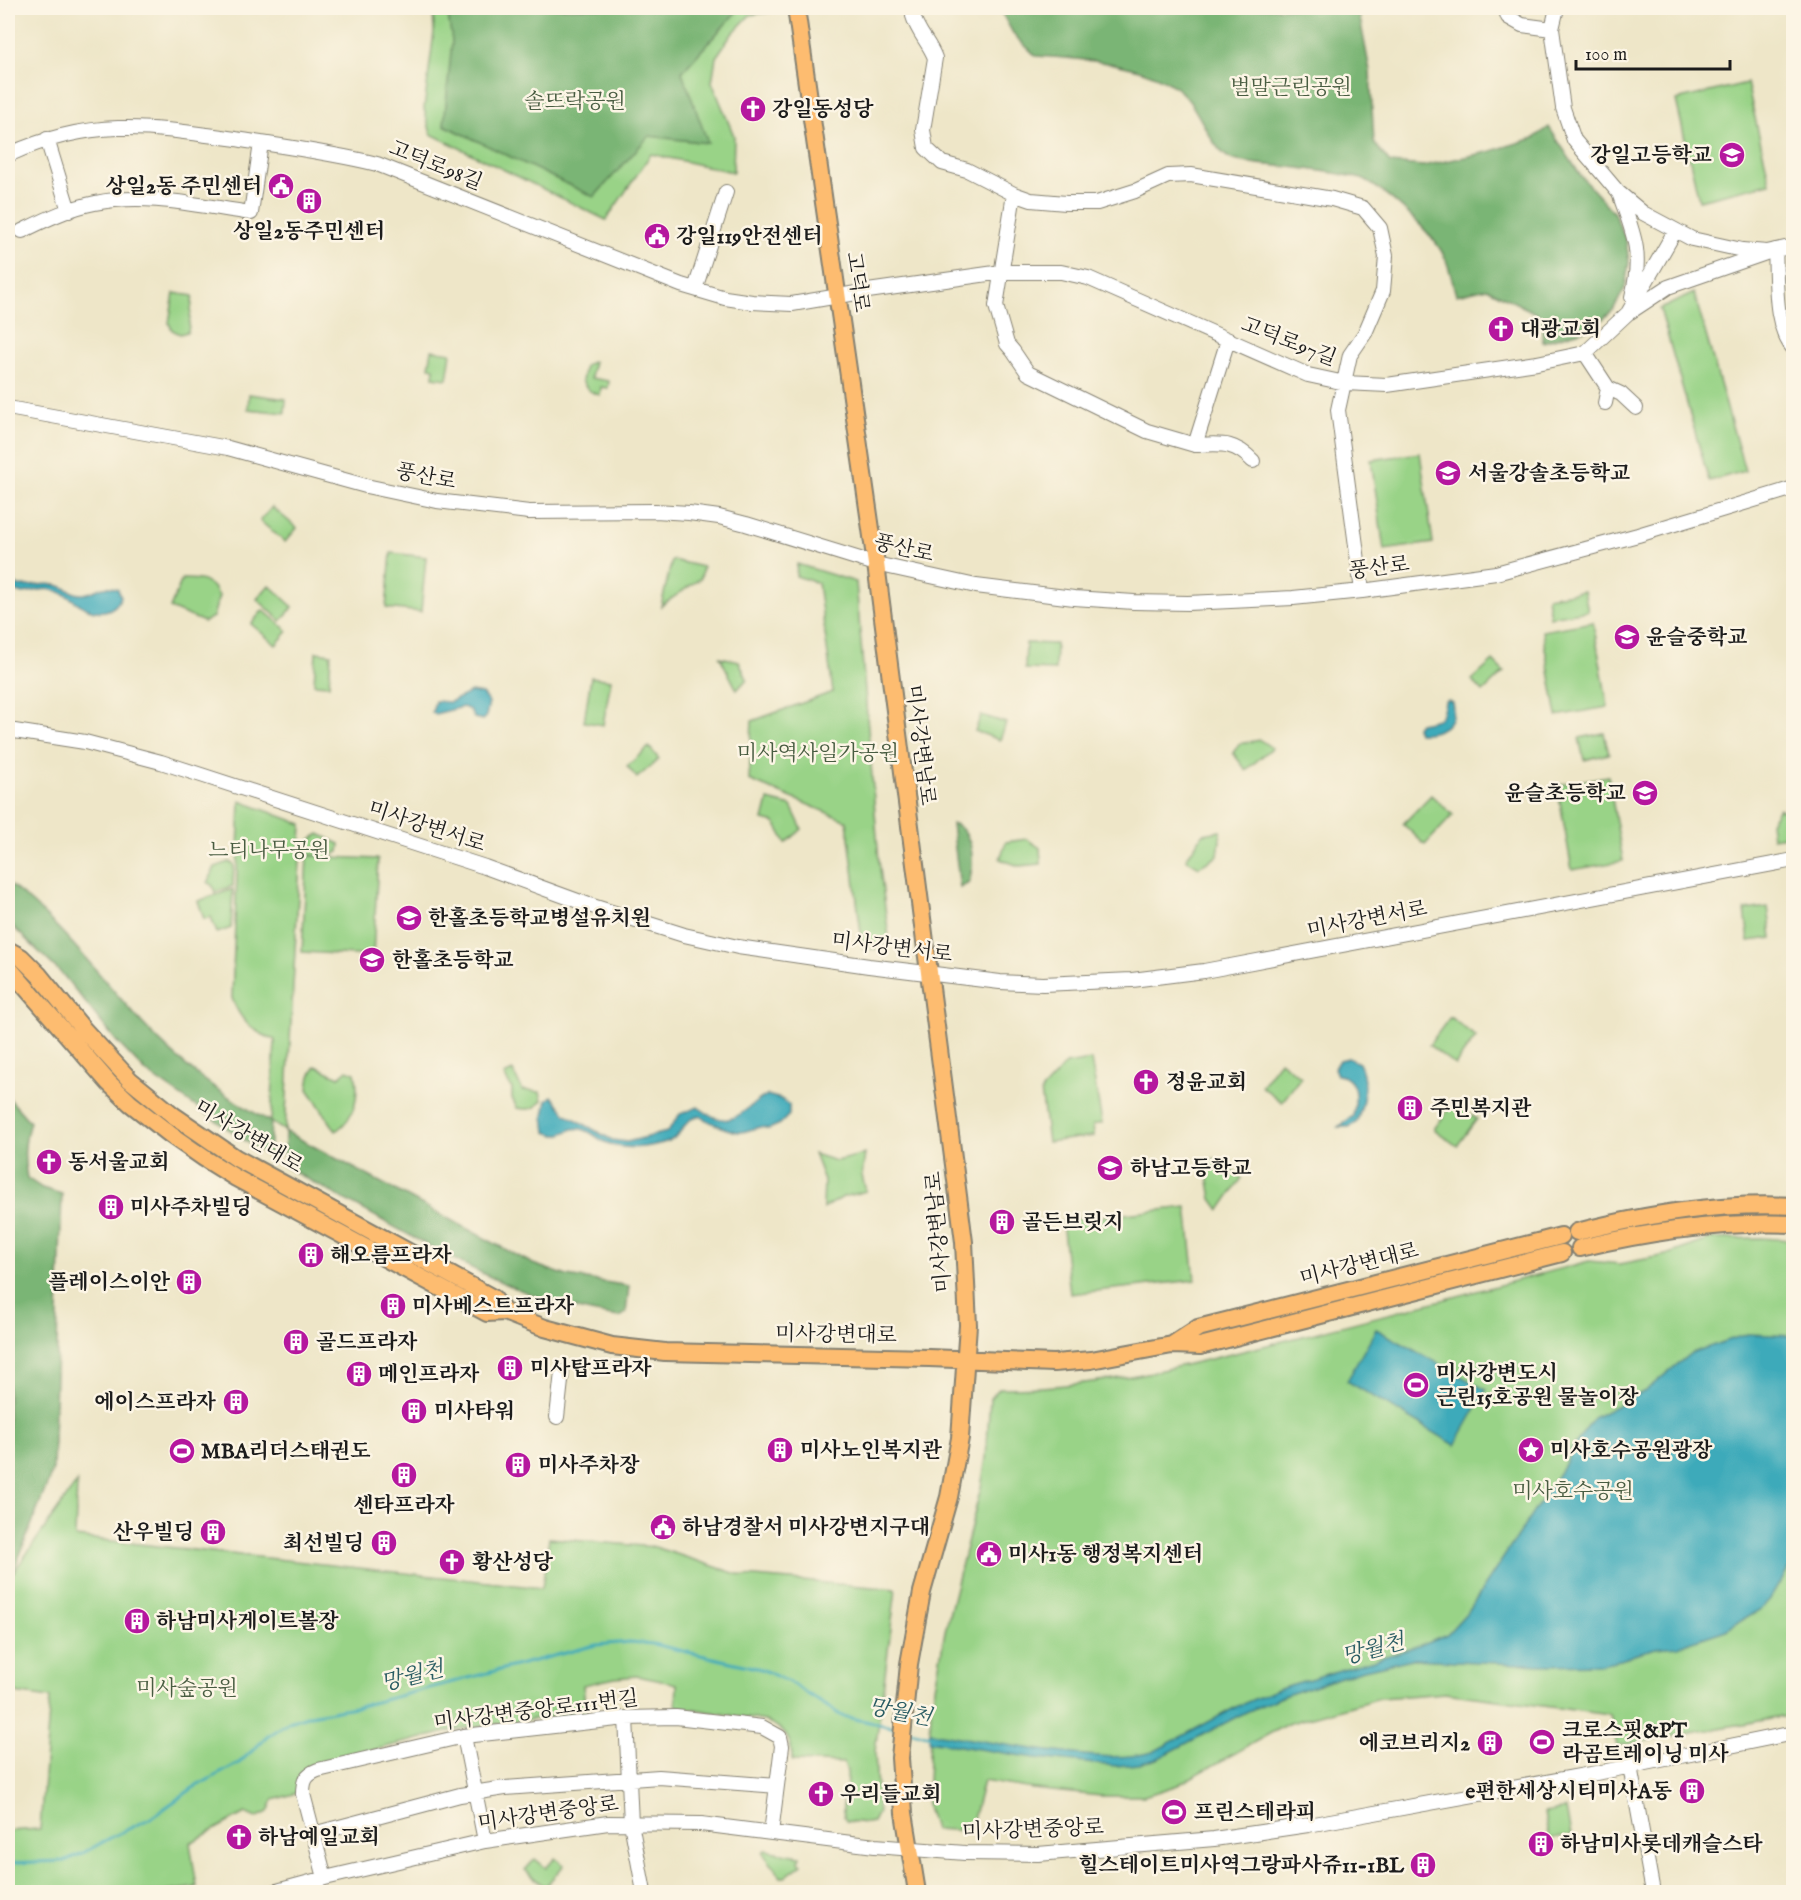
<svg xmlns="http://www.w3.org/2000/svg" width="1801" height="1900" viewBox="0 0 1801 1900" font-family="'IM FELL English','Noto Serif KR',serif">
	<rect width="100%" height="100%" fill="#fcf5e5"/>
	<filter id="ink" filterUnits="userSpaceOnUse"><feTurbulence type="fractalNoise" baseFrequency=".0167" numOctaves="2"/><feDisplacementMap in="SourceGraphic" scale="12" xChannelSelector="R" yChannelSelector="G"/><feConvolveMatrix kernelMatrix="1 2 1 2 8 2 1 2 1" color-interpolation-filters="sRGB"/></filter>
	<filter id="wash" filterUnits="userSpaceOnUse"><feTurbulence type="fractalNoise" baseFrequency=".008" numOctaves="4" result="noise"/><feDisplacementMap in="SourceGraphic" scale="24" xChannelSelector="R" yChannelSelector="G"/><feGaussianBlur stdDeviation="1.35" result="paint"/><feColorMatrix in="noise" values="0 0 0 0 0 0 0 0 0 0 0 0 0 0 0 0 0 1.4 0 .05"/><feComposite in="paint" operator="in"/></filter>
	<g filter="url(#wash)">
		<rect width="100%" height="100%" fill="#eee6c8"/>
		<path fill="#99d387" stroke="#5a7852" stroke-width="1.5" d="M433 8H770L771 12 750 15 732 34 716 57 712 82 734 136 733 172 651 154 606 220 431 134 424 109 434 32Z
			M1747 83 1770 183 1699 200 1676 100Z
			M174 293 193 296 188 332 180 334 172 330 169 323Z
			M1694 293 1745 471 1709 481 1660 309Z
			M432 350 451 353 447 379 433 377 434 368 429 367Z
			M594 361 591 378 609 381 608 388 601 387 600 395C590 393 587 389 582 381L585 365Z
			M249 394 286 399 285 413 248 409Z
			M1420 453 1433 543 1384 550 1371 460Z
			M272 507 297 528 285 542 260 521Z
			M391 553 426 557 421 612 386 608Z
			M672 560 703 567 701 578 661 606Z
			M797 564 856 582 879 861 889 938 879 949H863L847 821 749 780 752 721 833 692 818 583 796 576Z
			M182 579C200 579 210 579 219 596L213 617 204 622 170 608Z
			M269 585 293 607 281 621 257 599Z
			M1584 591 1588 611 1550 617 1547 597Z
			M263 610 288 631 276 645 251 624Z
			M1593 622 1608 707 1557 716 1542 631Z
			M1026 643 1056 644 1055 670 1025 669Z
			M316 652 331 654 329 685 314 684Z
			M720 657 739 661 747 679 737 690Z
			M1493 661 1504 672 1483 692 1472 680Z
			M591 677 611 680 603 725 584 722Z
			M981 715 1006 723 1000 740 975 731Z
			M1604 733 1609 754 1584 760 1579 738Z
			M1260 740 1272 748 1246 770 1233 753 1239 744Z
			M649 747 659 759 637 778 627 766Z
			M1608 776 1623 861 1572 870 1557 785Z
			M1431 795 1453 815 1425 845 1403 824Z
			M768 800 791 806 802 829 786 843 775 823 763 820Z
			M240 801 302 824 285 1131 271 1122 275 1040C253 1032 240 1021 232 998Z
			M1779 808 1793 817V835L1772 838 1770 822Z
			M1221 831 1218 856 1199 867 1186 859 1203 834Z
			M319 834 340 844 339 852 328 857 378 859 373 956 302 952 307 856H323L309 855 307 850 311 839Z
			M1027 839 1040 848 1041 864 1019 866 1000 859 1006 842Z
			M229 862 234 865 233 886 215 892 212 885 208 883 215 867Z
			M233 889 231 928 217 933 211 917 204 919 198 901Z
			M1768 907 1772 938 1749 941 1745 910Z
			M1450 1017 1476 1037 1455 1065 1429 1045Z
			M1091 1060 1102 1123 1093 1125 1094 1136 1048 1142 1041 1091 1066 1064Z
			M1280 1061 1301 1077 1282 1102 1261 1086Z
			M316 1066 339 1077 347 1070 355 1073C360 1095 355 1118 336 1131L308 1089 310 1076Z
			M513 1071 522 1090 540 1092 542 1100C535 1110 529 1110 517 1108L512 1098V1089L504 1075Z
			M1454 1102 1477 1119 1457 1146 1434 1129Z
			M814 1154 836 1161 865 1154 862 1176 866 1191 843 1197 823 1209 824 1180Z
			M1214 1158 1242 1178 1220 1210 1212 1199 1207 1169Z
			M1187 1207 1195 1280 1070 1294 1062 1221Z
			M1760 1238 1793 1240V1715L1617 1746 1610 1715 1445 1693 1380 1698 1287 1724 1178 1785 1144 1796H1101L1033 1789 983 1781 970 1831 934 1829 927 1807 931 1710 945 1631 981 1487 986 1458 990 1398 1000 1388C1105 1389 1203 1361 1303 1336 1399 1311 1494 1287 1589 1261L1620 1264 1666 1255 1711 1239Z
			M77 1482 75 1537 542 1588 549 1538 655 1547 743 1576 896 1589 875 1752 878 1812 873 1822 867 1823 846 1821C836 1803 854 1781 844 1763L792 1761C793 1740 785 1728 765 1721L676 1706 677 1684 637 1676 615 1678 583 1685 586 1712 459 1729 308 1766 299 1776 297 1793 273 1800 268 1812 256 1818 245 1813 190 1843 197 1887 164 1892H8V1831L40 1829 50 1698 8 1692V1586L11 1576Z
			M1566 1809 1571 1835 1549 1839 1544 1813Z
			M765 1850 800 1856 798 1861 802 1864 785 1877H781L763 1853Z
			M555 1858 564 1865 545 1887 525 1870 535 1859 546 1868Z"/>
		<path fill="#7ab574" stroke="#4b6848" stroke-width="1.5" d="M447 8H740L682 72 708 143 649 136 594 197 444 125 452 41Z
			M999 8H1358L1370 71 1374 143 1390 163 1423 166 1488 152 1534 138 1549 127 1581 176 1614 213 1626 240 1629 262 1625 288 1613 310 1594 327 1543 342 1541 316 1487 288 1456 295C1452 282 1450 267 1444 256 1434 234 1387 192 1366 181 1356 175 1313 170 1299 168 1284 166 1243 164 1231 159 1212 150 1201 114 1186 97 1156 62 1080 59 1036 56L1014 35Z
			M952 824H955C975 835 974 863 969 883L960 888Z
			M8 883C61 923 99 976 144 1025 180 1065 224 1097 271 1122L269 1157 147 1073 117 1042 64 976 8 922Z
			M8 1097 30 1122C24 1142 23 1157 27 1178L42 1188 62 1194 53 1469 8 1586Z
			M285 1131 533 1264 567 1276 629 1286 626 1313 620 1317C535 1307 454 1260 380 1219 348 1201 315 1184 284 1166Z"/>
		<path fill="#3caaba" stroke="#2c636b" stroke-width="1.5" d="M9 563 13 564 14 582 18 586C32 588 47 581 60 586 68 589 74 595 83 594 98 593 99 582 118 589L121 597C118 605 113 609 105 611 83 615 72 593 53 590 36 586 27 599 8 589V565Z
			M471 692 482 694 489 703 486 716 483 720 474 718 470 710 463 707 435 714 432 713 435 701 450 702Z
			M1448 700 1452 702C1457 726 1438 734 1418 733L1416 727 1419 723C1438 719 1442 723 1445 701Z
			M1348 1058 1359 1063C1368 1081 1364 1105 1356 1123L1349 1127H1338L1353 1116C1357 1099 1358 1077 1337 1075L1334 1068 1339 1060Z
			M767 1095 781 1099 789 1105V1115L780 1124 769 1129C757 1124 752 1131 741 1132 730 1132 709 1122 700 1116 683 1118 683 1136 669 1141 649 1148 624 1151 605 1142 596 1138 592 1131 581 1129 570 1127 568 1133 559 1135 556 1136 550 1133 546 1132L544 1116 547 1100 552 1096 566 1114 612 1140 627 1142 667 1132 680 1114 698 1107C732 1133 737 1113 767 1095Z
			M1376 1329 1486 1390 1455 1445 1347 1381Z
			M1747 1334 1793 1336V1561L1770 1599 1761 1609 1726 1630 1678 1646 1656 1648 1634 1654 1624 1659 1601 1664 1542 1665 1412 1659 1360 1671 1283 1696 1244 1713 1157 1759 1139 1764 1116 1766 1035 1758 929 1741 930 1732C975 1740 1021 1748 1066 1753 1096 1756 1123 1760 1153 1752L1238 1706 1280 1688 1413 1648 1447 1634 1469 1610 1567 1461 1572 1449 1593 1418 1645 1391 1691 1353Z"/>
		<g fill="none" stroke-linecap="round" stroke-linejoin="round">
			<path stroke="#3caaba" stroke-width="3" d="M909 1731 932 1736
				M8 1863 64 1861 83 1853 112 1837 151 1818 193 1788 239 1763 267 1737 289 1722 310 1715 360 1706 596 1645 630 1642 653 1644 761 1669 789 1682 842 1716 897 1728"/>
		</g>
	</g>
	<g filter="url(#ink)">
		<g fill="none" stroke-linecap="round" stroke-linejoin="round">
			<defs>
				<path id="minor" d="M1505 8 1508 17 1522 25 1552 29
					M1557 8 1552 29 1563 108 1574 140 1618 192 1643 213 1692 239 1742 250 1767 252 1794 246
					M913 16C918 33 929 42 935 58L923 130 926 148 942 163 967 170 1014 194 1031 200 1066 203H1097L1135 191 1168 176 1191 175 1332 199 1363 208 1380 228 1386 256 1383 291 1365 333 1350 355 1338 410 1362 591
					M47 139 69 211
					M8 155C94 116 152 127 242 140 287 147 332 153 377 164L681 285 725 298 752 302 792 304 868 291 1002 272H1061L1088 278 1308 375 1345 383 1387 385 1537 363 1585 353 1628 313 1675 231
					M1619 193C1634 235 1643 252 1632 297
					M1014 194 996 306 1007 344 1013 351 1028 373 1147 431 1195 445 1228 340
					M22 231C45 220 69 208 95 203 146 192 200 206 251 213L261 143
					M1775 250C1777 281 1773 326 1794 349
					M695 289 726 192
					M1630 312 1668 287 1766 253
					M1585 353 1608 388 1621 394 1636 408
					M1605 403 1608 388
					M8 408 228 448 366 486 437 501 529 512 655 511 689 513 719 517 746 524 876 564 976 586 1074 598 1134 602 1188 603 1293 598 1362 591 1496 573 1638 535 1794 488
					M1195 445C1221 444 1234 441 1253 461
					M8 730 85 742 161 762 485 867 589 905 684 935 738 947 869 966 1000 982 1043 984 1132 980 1204 971 1794 860
					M557 1417 562 1372
					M626 1718 631 1823 644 1892
					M464 1736 485 1841
					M1630 1766 1653 1892
					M313 1834 460 1795 505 1788 659 1777 777 1786
					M325 1878 303 1794C303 1781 305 1775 318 1770L464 1736 626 1718 676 1717 762 1727 780 1737 782 1746 771 1833
					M273 1892 325 1878 485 1841 608 1823 701 1824 875 1846 965 1853 1038 1854 1214 1839 1308 1825 1607 1771 1794 1733"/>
				<path id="major" d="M796 8 876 564 964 1242 968 1325 960 1438 949 1497 922 1592 909 1664 900 1758 904 1813 917 1892
					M8 950 21 957 39 975 83 1029 130 1080 173 1115 236 1158 493 1298 504 1312
					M8 967 109 1083 130 1103 171 1135 204 1158 236 1178 487 1313 504 1312 545 1328 612 1346 665 1352 929 1358 1054 1363 1091 1360 1172 1345 1200 1346 1562 1253
					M1577 1232C1649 1214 1719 1202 1794 1206
					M1580 1248C1651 1231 1720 1221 1794 1224
					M1172 1345 1198 1328 1561 1236"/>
			</defs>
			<use href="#minor" stroke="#858172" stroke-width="16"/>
			<use href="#major" stroke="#858172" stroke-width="20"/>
			<use href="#minor" stroke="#fff" stroke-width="14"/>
			<use href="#major" stroke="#fdbc6f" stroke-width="16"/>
		</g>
	</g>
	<defs>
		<symbol id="church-disc" viewBox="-11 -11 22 22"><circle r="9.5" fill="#b5179e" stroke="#fcf5e5"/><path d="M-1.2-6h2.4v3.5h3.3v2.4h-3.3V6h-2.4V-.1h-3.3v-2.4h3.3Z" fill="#fff"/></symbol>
		<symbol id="school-disc" viewBox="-11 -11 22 22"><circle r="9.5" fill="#b5179e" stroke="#fcf5e5"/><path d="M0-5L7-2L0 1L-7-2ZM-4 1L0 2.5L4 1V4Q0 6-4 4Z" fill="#fff"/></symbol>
		<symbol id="civic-disc" viewBox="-11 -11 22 22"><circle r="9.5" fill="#b5179e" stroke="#fcf5e5"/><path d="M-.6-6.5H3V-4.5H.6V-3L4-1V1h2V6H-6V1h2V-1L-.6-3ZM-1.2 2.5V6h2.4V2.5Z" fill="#fff"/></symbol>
		<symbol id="building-disc" viewBox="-11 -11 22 22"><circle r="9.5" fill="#b5179e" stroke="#fcf5e5"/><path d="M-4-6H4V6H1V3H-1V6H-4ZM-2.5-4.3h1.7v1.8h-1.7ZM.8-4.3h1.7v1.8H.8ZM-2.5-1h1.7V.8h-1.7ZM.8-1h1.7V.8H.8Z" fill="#fff"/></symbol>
		<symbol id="stadium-disc" viewBox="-11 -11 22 22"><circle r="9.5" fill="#b5179e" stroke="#fcf5e5"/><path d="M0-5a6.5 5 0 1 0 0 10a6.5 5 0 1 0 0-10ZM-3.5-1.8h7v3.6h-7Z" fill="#fff"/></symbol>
		<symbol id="sight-disc" viewBox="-11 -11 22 22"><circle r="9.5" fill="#b5179e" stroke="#fcf5e5"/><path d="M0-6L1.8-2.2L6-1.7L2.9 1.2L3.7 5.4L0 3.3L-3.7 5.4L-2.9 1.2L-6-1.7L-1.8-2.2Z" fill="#fff"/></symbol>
	</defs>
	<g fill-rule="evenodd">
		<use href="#church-disc" x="738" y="94" width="30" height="30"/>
		<use href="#school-disc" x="1717" y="140" width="30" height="30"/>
		<use href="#civic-disc" x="266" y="171" width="30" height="30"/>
		<use href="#building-disc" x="294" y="186" width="30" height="30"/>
		<use href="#civic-disc" x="642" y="221" width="30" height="30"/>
		<use href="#church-disc" x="1486" y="314" width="30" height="30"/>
		<use href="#school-disc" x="1433" y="458" width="30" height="30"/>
		<use href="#school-disc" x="1612" y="622" width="30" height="30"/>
		<use href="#school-disc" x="1630" y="778" width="30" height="30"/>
		<use href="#school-disc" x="394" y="903" width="30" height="30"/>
		<use href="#school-disc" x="357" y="945" width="30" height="30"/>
		<use href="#church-disc" x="1131" y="1067" width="30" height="30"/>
		<use href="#building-disc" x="1395" y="1093" width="30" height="30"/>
		<use href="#church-disc" x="34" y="1147" width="30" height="30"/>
		<use href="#school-disc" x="1095" y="1153" width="30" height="30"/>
		<use href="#building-disc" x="96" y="1192" width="30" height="30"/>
		<use href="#building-disc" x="987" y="1207" width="30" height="30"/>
		<use href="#building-disc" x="296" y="1240" width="30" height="30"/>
		<use href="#building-disc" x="174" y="1267" width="30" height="30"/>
		<use href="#building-disc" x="378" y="1291" width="30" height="30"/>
		<use href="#building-disc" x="281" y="1327" width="30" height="30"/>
		<use href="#building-disc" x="495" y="1353" width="30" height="30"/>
		<use href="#building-disc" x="344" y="1359" width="30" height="30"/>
		<use href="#stadium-disc" x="1401" y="1370" width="30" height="30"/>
		<use href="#building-disc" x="221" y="1387" width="30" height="30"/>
		<use href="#building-disc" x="399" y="1396" width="30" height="30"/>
		<use href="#building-disc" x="765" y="1435" width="30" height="30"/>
		<use href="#sight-disc" x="1516" y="1435" width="30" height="30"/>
		<use href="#stadium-disc" x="167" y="1436" width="30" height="30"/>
		<use href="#building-disc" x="503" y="1450" width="30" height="30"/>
		<use href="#building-disc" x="389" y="1460" width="30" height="30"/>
		<use href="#civic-disc" x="648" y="1512" width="30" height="30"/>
		<use href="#building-disc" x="198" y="1517" width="30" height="30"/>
		<use href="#building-disc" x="369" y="1528" width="30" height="30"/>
		<use href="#civic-disc" x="974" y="1539" width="30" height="30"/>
		<use href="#church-disc" x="437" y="1547" width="30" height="30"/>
		<use href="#building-disc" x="122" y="1606" width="30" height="30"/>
		<use href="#stadium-disc" x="1527" y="1727" width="30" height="30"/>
		<use href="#building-disc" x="1475" y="1728" width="30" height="30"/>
		<use href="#building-disc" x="1677" y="1776" width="30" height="30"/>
		<use href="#church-disc" x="806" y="1779" width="30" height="30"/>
		<use href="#stadium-disc" x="1159" y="1797" width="30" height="30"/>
		<use href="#church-disc" x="224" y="1822" width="30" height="30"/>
		<use href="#building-disc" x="1526" y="1829" width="30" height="30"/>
		<use href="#building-disc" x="1408" y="1850" width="30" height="30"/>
	</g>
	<g text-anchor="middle" stroke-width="5" stroke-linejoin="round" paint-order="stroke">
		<g font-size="21" fill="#485c41" stroke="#fcf5e5">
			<text x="1291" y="94">벌말근린공원</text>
			<text x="575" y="108">솔뜨락공원</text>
			<text x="818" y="760">미사역사일가공원</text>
			<text x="269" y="857">느티나무공원</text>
			<text x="1573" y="1498">미사호수공원</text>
			<text x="187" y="1695">미사숲공원</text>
		</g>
		<g font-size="21" font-weight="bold" fill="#1c1c1c" stroke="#fcf5e5" text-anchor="start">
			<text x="772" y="116">강일동성당</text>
			<text x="1712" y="162" text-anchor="end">강일고등학교</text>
			<text x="262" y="193" text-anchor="end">상일2동 주민센터</text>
			<text x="309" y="238" text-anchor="middle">상일2동주민센터</text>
			<text x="676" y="243">강일119안전센터</text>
			<text x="1520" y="336">대광교회</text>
			<text x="1468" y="480">서울강솔초등학교</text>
			<text x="1646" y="644">윤슬중학교</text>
			<text x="1626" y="800" text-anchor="end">윤슬초등학교</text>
			<text x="428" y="925">한홀초등학교병설유치원</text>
			<text x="392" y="967">한홀초등학교</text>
			<text x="1166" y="1089">정윤교회</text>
			<text x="1430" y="1115">주민복지관</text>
			<text x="68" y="1169">동서울교회</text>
			<text x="1130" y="1175">하남고등학교</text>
			<text x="130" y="1214">미사주차빌딩</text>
			<text x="1022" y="1229">골든브릿지</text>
			<text x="330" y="1262">해오름프라자</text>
			<text x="170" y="1289" text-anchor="end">플레이스이안</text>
			<text x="412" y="1313">미사베스트프라자</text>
			<text x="316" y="1349">골드프라자</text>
			<text x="530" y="1375">미사탑프라자</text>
			<text x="1436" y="1380">미사강변도시<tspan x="1436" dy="24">근린15호공원 물놀이장</tspan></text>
			<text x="378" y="1381">메인프라자</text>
			<text x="216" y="1409" text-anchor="end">에이스프라자</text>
			<text x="434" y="1418">미사타워</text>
			<text x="800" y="1457">미사노인복지관</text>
			<text x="1550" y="1457">미사호수공원광장</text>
			<text x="201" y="1458">MBA리더스태권도</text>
			<text x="538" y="1472">미사주차장</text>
			<text x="404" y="1512" text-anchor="middle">센타프라자</text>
			<text x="682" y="1534">하남경찰서 미사강변지구대</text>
			<text x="194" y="1539" text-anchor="end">산우빌딩</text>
			<text x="364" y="1550" text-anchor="end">최선빌딩</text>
			<text x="1008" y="1561">미사1동 행정복지센터</text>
			<text x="472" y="1569">황산성당</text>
			<text x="156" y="1628">하남미사게이트볼장</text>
			<text x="1562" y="1737">크로스핏&amp;PT<tspan x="1562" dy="24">라곰트레이닝 미사</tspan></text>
			<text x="1470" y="1750" text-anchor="end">에코브리지2</text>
			<text x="1672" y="1798" text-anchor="end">e편한세상시티미사A동</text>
			<text x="840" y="1801">우리들교회</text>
			<text x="1194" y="1819">프린스테라피</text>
			<text x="258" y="1844">하남예일교회</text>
			<text x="1560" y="1851">하남미사롯데캐슬스타</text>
			<text x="1404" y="1872" text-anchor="end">힐스테이트미사역그랑파사쥬11-1BL</text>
		</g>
		<g font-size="21" fill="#1c1c1c" stroke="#fcf5e5">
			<text transform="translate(436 165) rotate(22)" y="7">고덕로98길</text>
			<text transform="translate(858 282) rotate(82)" y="7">고덕로</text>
			<text transform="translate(1289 341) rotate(21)" y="7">고덕로97길</text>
			<text transform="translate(426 476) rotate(11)" y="7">풍산로</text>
			<text transform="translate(904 548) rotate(13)" y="7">풍산로</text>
			<text transform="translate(1379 567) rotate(-7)" y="7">풍산로</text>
			<text transform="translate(921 745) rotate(83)" y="7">미사강변남로</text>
			<text transform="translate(427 826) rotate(18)" y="7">미사강변서로</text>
			<text transform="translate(1367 919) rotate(-11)" y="7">미사강변서로</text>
			<text transform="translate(892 947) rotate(7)" y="7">미사강변서로</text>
			<text transform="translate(249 1136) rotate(31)" y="7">미사강변대로</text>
			<text transform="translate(938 1232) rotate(-95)" y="7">미사강변남로</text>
			<text transform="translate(1359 1264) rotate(-14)" y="7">미사강변대로</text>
			<text transform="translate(836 1334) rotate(1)" y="7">미사강변대로</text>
			<text transform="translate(536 1710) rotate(-7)" y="7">미사강변중앙로111번길</text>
			<text transform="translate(548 1813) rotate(-8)" y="7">미사강변중앙로</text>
			<text transform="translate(1033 1829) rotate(-2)" y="7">미사강변중앙로</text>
		</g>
		<g font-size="22" font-style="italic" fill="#2a5c63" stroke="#fcf5e5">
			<text transform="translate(1373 1648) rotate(-15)" y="8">망월천</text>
			<text transform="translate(412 1675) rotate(-14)" y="8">망월천</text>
			<text transform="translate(900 1711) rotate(11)" y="8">망월천</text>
		</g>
	</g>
	<rect width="1801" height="1900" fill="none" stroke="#fcf5e5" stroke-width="30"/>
	<path d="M1576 60v9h154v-9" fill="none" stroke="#1c1c1c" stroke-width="3"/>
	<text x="1585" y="60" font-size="18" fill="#1c1c1c" stroke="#fcf5e5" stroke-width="4.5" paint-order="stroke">100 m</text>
</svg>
